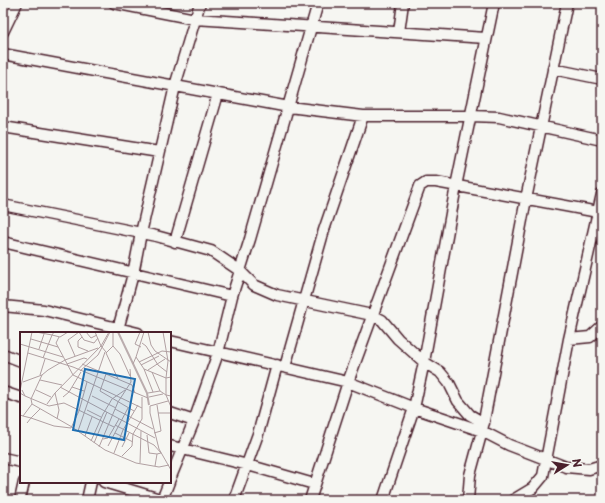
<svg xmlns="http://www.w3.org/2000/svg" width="605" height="503" viewBox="0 0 605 503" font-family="'Playpen Sans',sans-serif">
	<rect width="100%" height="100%" fill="#f6f6f2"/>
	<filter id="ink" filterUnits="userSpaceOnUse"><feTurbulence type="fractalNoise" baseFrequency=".025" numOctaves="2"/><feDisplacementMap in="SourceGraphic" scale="8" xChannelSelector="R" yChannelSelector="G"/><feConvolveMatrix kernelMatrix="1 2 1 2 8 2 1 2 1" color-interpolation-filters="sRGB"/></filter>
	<g filter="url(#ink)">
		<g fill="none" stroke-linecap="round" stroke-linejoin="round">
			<defs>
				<path id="street" d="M114 3 195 19 486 38
					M3 32 17 3
					M399 32 403 3
					M3 54 289 107 363 116H471L499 117 602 140
					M553 69 602 79
					M3 127 159 152
					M3 205 156 236 211 251 239 270 254 285 277 295 372 315 382 320 398 339 424 362 440 372 449 383 458 401 470 415 484 423
					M3 242 232 296
					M175 242 218 94
					M3 306 44 310 138 333
					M117 333 133 274 141 233 175 86 200 3
					M569 339 590 337 602 326
					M170 341 348 382 414 408 482 431 509 445 566 467 589 469 602 465
					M3 354 21 361
					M285 367 324 230 363 116
					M3 392 21 398
					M170 413 194 421
					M170 446 248 465 314 484
					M3 458 21 462
					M170 479 194 421 218 353 232 296 250 239 318 3
					M104 482 163 500
					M20 500 24 482
					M87 500 91 482
					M162 500 169 482
					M234 500 258 434 277 365
					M310 500 348 382 420 186 426 182H436L598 212
					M383 500 414 408 424 362 456 186 494 3
					M468 500 470 475 482 431 526 199 567 3
					M513 500 533 488 543 476 569 339 602 194"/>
			</defs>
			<use href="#street" stroke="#4a1f2b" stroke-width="13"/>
			<use href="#street" stroke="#f6f6f2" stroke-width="10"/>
		</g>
	</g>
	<g transform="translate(20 332)">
		<rect width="151" height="151" fill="#f6f6f2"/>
		<path fill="none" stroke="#bbadae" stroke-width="2" d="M98 0 127 61 129 73"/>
		<path fill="none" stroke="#b1a0a2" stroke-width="1" d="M16 0 32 3 34 0M59 0 64 8 74 11 78 6M66 0 71 6 77 3M75 0 81 14 86 20M93 0V14L86 21 98 47M120 0 115 12 121 15M128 0 131 13 135 19 151 30M143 0 148 29 146 46 151 45M39 5 36 11 53 43 122 76M62 5 58 9V15L68 19M11 7 38 15M122 11 126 14 138 33 147 40M0 12 43 25M93 14 100 22 110 44M78 16 45 28 28 38 22 43 11 67 12 72 52 95 85 118 116 131 139 135 149 133M19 17 24 2M8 21 53 35 128 66M55 24 48 8 59 0M116 25 124 0M23 26 32 3 40 5 48 0M119 30 142 19 151 20M47 32 64 26 67 27M62 32 112 53 115 61M113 32 116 25 124 37 146 46V63L151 64M121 33 139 24M124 37 133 60M128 38 145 27M60 39 78 23 90 0M132 40 140 59M86 42 80 59 114 79M20 43 25 27M20 48 42 53M3 50 22 43M40 55 135 106M52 55 64 59M16 58 31 65M0 59 12 0M0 61 5 64 2 58M128 61 140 59 146 63 151 75M5 64 29 74 44 71 94 95M72 64 96 76M43 65 49 60 61 40M129 65 143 62M148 69 130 74V81L139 117 151 138M27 72 35 61M95 77 133 97M67 78 81 85M138 81H151M0 83 3 84 12 72M3 84 11 86 7 91M11 86 34 94 51 96 59 79 67 50M11 86 20 77M37 87 39 78 35 61 81 14 89 0M95 93 134 113 141 121 137 122M58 99 85 20M95 101 113 110M134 101 141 99 137 73M127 103 129 121 137 122 135 134M65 104 72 85M83 107 88 106 99 87M71 109 83 82 92 67 105 58M74 111 87 80M88 114 108 76M79 115 98 70 111 50 110 37M102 115 109 101M94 121 103 98 118 73M102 124 112 114 113 102 122 87V65M120 131 121 99"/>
		<path fill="#1f6fb2" fill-opacity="0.15" stroke="#1f6fb2" stroke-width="2" d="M65 37 115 47 104 108 53 98Z"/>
		<rect width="151" height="151" fill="none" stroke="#4a1f2b" stroke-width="2"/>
	</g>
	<rect width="605" height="503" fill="none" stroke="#f6f6f2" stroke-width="16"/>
	<rect x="8" y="8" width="589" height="487" fill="none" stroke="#4a1f2b" stroke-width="1.5" filter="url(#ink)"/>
	<g transform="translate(567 465) rotate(79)" stroke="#f6f6f2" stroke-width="3" paint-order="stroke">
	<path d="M0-3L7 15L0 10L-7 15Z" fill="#4a1f2b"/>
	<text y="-6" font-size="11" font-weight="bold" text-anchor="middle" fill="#4a1f2b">N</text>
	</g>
</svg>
